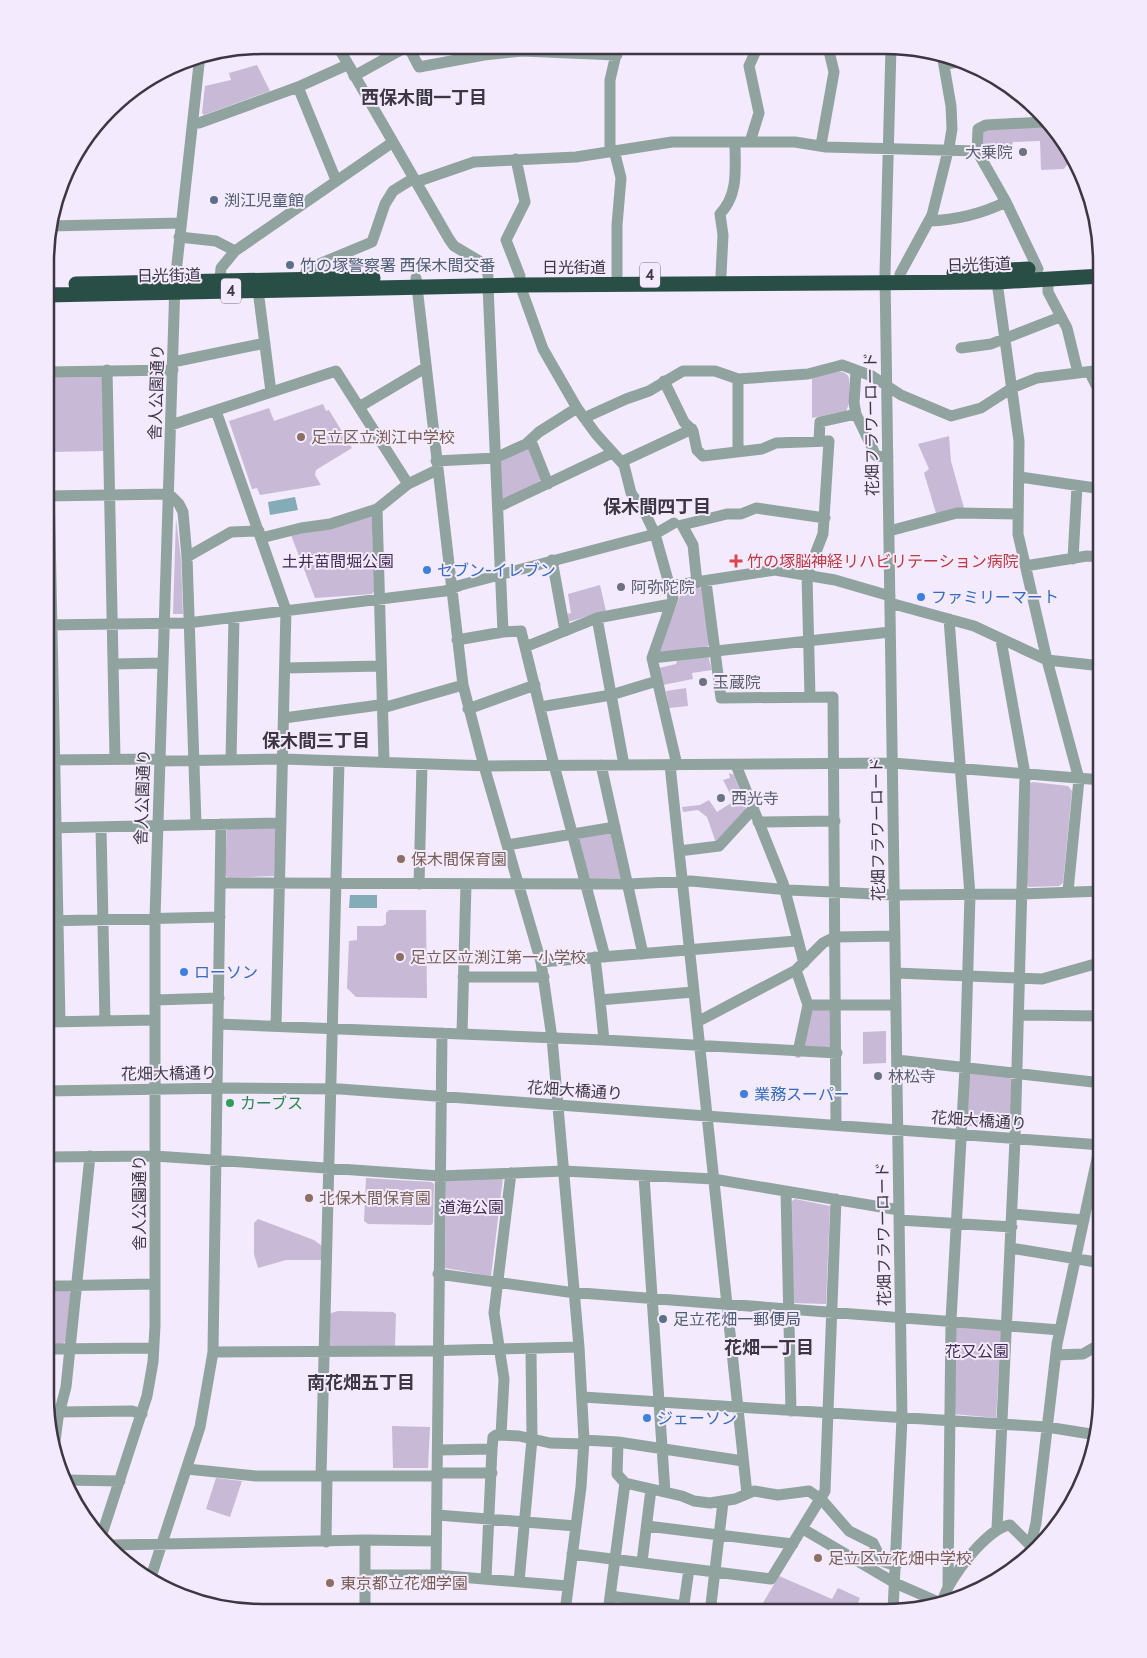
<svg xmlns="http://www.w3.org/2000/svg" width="1147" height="1658" viewBox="0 0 1147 1658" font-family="Cabin,'Noto Sans JP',sans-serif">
	<rect width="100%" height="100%" fill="#f3eafd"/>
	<path fill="#c8b9d7" d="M257 65 270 91 204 115 202 113 205 86 231 80 229 73Z
		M1045 124 1066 149 1067 165 1064 169 1041 170 1040 141 1013 142 1012 146H981V133L988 127Z
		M1068 152 1080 166 1084 184H1077L1069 166Z
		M839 371C843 372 848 374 849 378 850 386 850 405 846 411L812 418V378Z
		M100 375 103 378 105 451 51 452 50 381 52 376Z
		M323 404 326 411 329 410 352 448 316 470 315 475 321 485 260 495 257 488 252 489 229 421 269 408 274 421Z
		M949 436 951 461 964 508 936 513 924 473 929 469 918 444Z
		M530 447 543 479 505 500 501 498 499 462Z
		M368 515 372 518 374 591 372 594 315 598 291 535Z
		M176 519 181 559 183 614H173Z
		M600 585 606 611 568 622 566 614 571 613 568 594Z
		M702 588 709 644 707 647 660 653 659 650 682 591Z
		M708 656 712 670 692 673 693 679 663 685 659 668 676 664 677 660Z
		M686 688 688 706 669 708 666 691Z
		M729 773 734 775 746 807 745 812 716 843 707 817 698 810 683 812 682 807 700 805 709 800 717 812 734 801 723 780 730 778Z
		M1033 782 1068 786 1072 791 1063 883 1059 886 1029 887 1027 885 1029 784Z
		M274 828 276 830 274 876 228 878 225 875 227 829Z
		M609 832 613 835 622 878 590 879 578 840 580 836Z
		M389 910H426L427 998 356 997 347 988 349 941 357 940V926H382L386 924V913Z
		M814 1009H829L831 1012 832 1047 830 1049 806 1048 803 1044 810 1012Z
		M886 1031V1063L863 1064V1032Z
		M972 1073 1011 1077 1012 1127 1009 1129 969 1126 966 1124 969 1076Z
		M366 1178 431 1182 434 1184 433 1223 431 1225 368 1224 364 1221Z
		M503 1178 491 1276 445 1268 446 1179Z
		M795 1199 830 1206 826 1304 794 1303 793 1300 792 1201Z
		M258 1219 314 1240 322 1246 321 1260H286L258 1268 254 1254V1223Z
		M45 1290H68L71 1293 66 1341 61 1345H45Z
		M338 1311 393 1312 396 1314 395 1346 330 1348 328 1314Z
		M956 1326 1000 1329 1001 1331 996 1418 954 1414Z
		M392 1426 430 1427 428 1468H393Z
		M216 1478 242 1481 230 1517 206 1509Z
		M779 1576 832 1599 838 1588 860 1598 854 1613H757Z"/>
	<path fill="#83abb8" d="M295 497 298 510 270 515 268 502Z
		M350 895H377V908H349Z"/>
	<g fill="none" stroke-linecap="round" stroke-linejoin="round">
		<path stroke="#91a39e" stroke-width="11" d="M337 45 449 239 454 246 486 265 488 276
			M891 47 885 274 902 1418 893 1611
			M945 64 966 61
			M354 76 408 46 419 67 484 55 522 51 617 55
			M298 87 336 180
			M193 123H199L298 87 347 65
			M750 142 759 113 749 66 758 46
			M821 145 834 72 828 47
			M610 150V80L618 46
			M614 150 621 178 617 225V275
			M516 159 525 202 506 240 520 276
			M416 182 474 162 576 157 672 142H795L826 147 977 151
			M1006 202 1038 269
			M929 221C957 220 981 214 1006 202L977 151 978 129 986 125 1043 122
			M49 226 181 223
			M48 230 49 285
			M179 237 216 241 235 251
			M900 274 932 215 949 147 952 129 951 106 942 54
			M721 275 723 235 720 214C739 194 735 169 735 142
			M304 278 307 269 372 242 385 204 393 191 414 178
			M416 278 463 685 484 766 541 962 552 1038 579 1347 584 1440 581 1487 565 1612
			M220 280 221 268 235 251 393 142
			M997 282 1019 441 1018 534 1047 660 1079 779 1068 891
			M520 285 543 349 577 408 596 434 624 465 631 493 646 515 655 534 673 598 652 658 677 765
			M488 286 503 632
			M1048 286V292L1067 328 1078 373
			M258 290 271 392
			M961 348 991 344 1060 317
			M173 362 265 343
			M107 370 115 758
			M856 371 854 403 856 414 876 456 888 457
			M47 372 173 370
			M1090 373 1102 397
			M738 379V451
			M664 381 684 422 693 431 697 450 703 456 762 449 776 443 829 441 823 534 807 575 810 697
			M47 385 60 1021
			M359 407 425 368
			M216 411 286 610 276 1026
			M584 418 626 399 649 391 683 371H715L738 379 808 374 842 365 872 376 901 395 951 416 981 408 1012 388 1037 378 1102 370
			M171 425 336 371 408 484
			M531 441 548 484
			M819 441 820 422 856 414
			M436 461 495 458 526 444 539 432 577 408
			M621 462 692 429
			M1020 477 1102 489
			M46 496 169 494 179 504 183 512 187 557 196 824
			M498 507 612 453
			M377 509 384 762
			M889 531 957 513 1018 514
			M261 538 301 528 330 524 377 509 408 484 437 470
			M187 557 231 532 259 531
			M1073 559 1077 486
			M552 560 565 631
			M1025 566 1087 556 1102 557
			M706 582 721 698 833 697 836 1125
			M697 583 693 545 682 525 727 514H741L756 508 825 518
			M670 586 775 570 835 580 890 596
			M890 603 974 626 1047 660 1102 666
			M597 618 624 765
			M46 625 188 623 445 591 461 585 655 534 674 523
			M457 640 503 632 521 631 554 765 605 957
			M525 647 597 618 671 604
			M652 658 890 632
			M113 664 163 663
			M285 668 381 666
			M540 707 611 695 657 681
			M468 709 535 685
			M284 718 379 705 386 707 463 685
			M46 760 160 759
			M231 760 234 617
			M160 761 283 759 490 766 893 763 1102 780
			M601 765 643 954
			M670 765 747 1494
			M736 765 783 883 804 963
			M758 822 835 821
			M101 827 105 1021
			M46 828 281 823
			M507 845 615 827
			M679 851 719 846 753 809
			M220 883 628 884 691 881 789 890 895 895 1022 894 1102 891
			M419 884 422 764
			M46 921 220 917
			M595 957 600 1000 693 992
			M541 962 796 941
			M796 970 808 1005 798 1052
			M896 973 1042 979 1102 962
			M463 977H544
			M155 1000 219 998
			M600 1000 604 1040
			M808 1005H896
			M1020 1015 1102 1016
			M46 1022 155 1020
			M697 1022 796 970 823 943 835 937 895 936
			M218 1024 604 1040 837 1053
			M462 1034 466 884
			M897 1060 1102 1083
			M45 1091 230 1088 340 1089 1102 1145
			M45 1157 155 1156 440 1176 564 1171 713 1179 899 1210
			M644 1176 665 1492
			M786 1191 791 1411
			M1012 1214 1084 1220
			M899 1220 1012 1227
			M1011 1248 1102 1263
			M438 1274 568 1292 1060 1330
			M45 1286 155 1284
			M45 1349 153 1348
			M213 1352 423 1351 579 1347
			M1056 1355 1083 1354 1102 1343
			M583 1397 1047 1427 1097 1435
			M60 1412 132 1411 142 1414
			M501 1435 504 1379 494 1313 511 1173
			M584 1440 618 1442 743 1461
			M55 1441 58 1418 66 1387 90 1156
			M618 1442 617 1474 625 1483 682 1496 694 1501 710 1503 735 1499 754 1491 778 1495 809 1491 822 1500 849 1531 873 1543 882 1561 896 1566
			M438 1450 492 1449 493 1437 496 1435 519 1436 550 1443 584 1444
			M187 1469 256 1476H437
			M437 1473H492
			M321 1476 339 761
			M65 1480 120 1481
			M437 1515 576 1526
			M647 1526 793 1544
			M803 1529 895 1583 936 1601
			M997 1529 1015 1139 1025 774 1001 640
			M102 1534 147 1396 153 1362 155 1326V918L175 282 200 55
			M326 1542 327 1476
			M111 1545 365 1540 436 1541
			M572 1554 771 1579 825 1491 836 1199
			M642 1562 651 1489
			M1024 1562 1029 1552 1036 1523 1057 1344 1100 1145 1102 989
			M365 1575H436L568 1586
			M436 1575 442 1033
			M486 1579 492 1449
			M150 1580 200 1427 213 1352 221 824
			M519 1582 532 1439 531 1349
			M948 1586 951 1320 965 1067 970 895 949 619
			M610 1596 684 1606
			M943 1600C948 1579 988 1527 1010 1525L1031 1546
			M683 1611 689 1569
			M365 1612V1540
			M608 1612 625 1483
			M710 1613 723 1502"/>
		<path stroke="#284e46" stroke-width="15" d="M954 273 1028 269
			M76 284 373 278
			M47 295 520 285 997 282 1102 276"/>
	</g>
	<g fill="#6b7280" stroke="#f3eafd" stroke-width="2">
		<circle cx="1023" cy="152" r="5"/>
		<circle cx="621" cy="587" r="5"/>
		<circle cx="703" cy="682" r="5"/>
		<circle cx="721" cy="798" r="5"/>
		<circle cx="878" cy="1076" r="5"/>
	</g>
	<g fill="#5c6f8a" stroke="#f3eafd" stroke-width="2">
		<circle cx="214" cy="200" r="5"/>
		<circle cx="290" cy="265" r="5"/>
		<circle cx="663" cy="1319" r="5"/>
	</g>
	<g fill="#8d6e63" stroke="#f3eafd" stroke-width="2">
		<circle cx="301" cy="437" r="5"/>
		<circle cx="401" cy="859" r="5"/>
		<circle cx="400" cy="957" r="5"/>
		<circle cx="309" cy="1198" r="5"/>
		<circle cx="818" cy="1558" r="5"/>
		<circle cx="330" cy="1583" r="5"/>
	</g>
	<path fill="#e0444e" stroke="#f3eafd" stroke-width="2" d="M733.5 553.5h5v5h5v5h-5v5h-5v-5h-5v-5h5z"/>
	<g fill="#3f7fe0" stroke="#f3eafd" stroke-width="2">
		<circle cx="427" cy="570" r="5"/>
		<circle cx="921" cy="597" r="5"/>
		<circle cx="184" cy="972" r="5"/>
		<circle cx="744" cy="1094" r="5"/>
		<circle cx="647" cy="1418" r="5"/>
	</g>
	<circle fill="#2e9e5b" stroke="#f3eafd" stroke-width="2" cx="230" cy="1103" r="5"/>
	<g text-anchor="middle" stroke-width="4" stroke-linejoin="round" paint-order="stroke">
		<g fill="#f3eafd" stroke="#746c7b" stroke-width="1">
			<rect x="640" y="262.5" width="20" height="25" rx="4"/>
			<rect x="221" y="278.5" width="20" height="25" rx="4"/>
		</g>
		<g font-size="15" font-weight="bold" fill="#3d3643">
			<text x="650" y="280">4</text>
			<text x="231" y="296">4</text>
		</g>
		<g font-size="16" fill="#5b616d" stroke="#f3eafd" text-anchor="start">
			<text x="1013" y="158" text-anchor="end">大乗院</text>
			<text x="631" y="593">阿弥陀院</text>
			<text x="713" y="688">玉蔵院</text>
			<text x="731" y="804">西光寺</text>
			<text x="888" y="1082">林松寺</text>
		</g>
		<g font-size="16" fill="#4e5e75" stroke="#f3eafd" text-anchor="start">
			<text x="224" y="206">渕江児童館</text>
			<text x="300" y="271">竹の塚警察署 西保木間交番</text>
			<text x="673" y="1325">足立花畑一郵便局</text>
		</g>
		<g font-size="16" fill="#3d3643" stroke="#f3eafd">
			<text transform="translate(979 264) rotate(-2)" y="6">日光街道</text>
			<text x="574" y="273">日光街道</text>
			<text transform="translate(169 275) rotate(-1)" y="6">日光街道</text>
			<text transform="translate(156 392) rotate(-88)" y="6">舎人公園通り</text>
			<text transform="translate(871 424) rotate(-91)" y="6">花畑フラワーロード</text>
			<text transform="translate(142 797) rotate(-88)" y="6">舎人公園通り</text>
			<text transform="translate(877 829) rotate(-91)" y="6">花畑フラワーロード</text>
			<text transform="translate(169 1073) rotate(-1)" y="6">花畑大橋通り</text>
			<text transform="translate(575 1090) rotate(4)" y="6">花畑大橋通り</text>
			<text transform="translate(979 1120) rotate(4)" y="6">花畑大橋通り</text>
			<text transform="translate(139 1203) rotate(-90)" y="6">舎人公園通り</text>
			<text transform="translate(883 1234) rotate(-91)" y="6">花畑フラワーロード</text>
		</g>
		<g font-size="16" fill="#785e54" stroke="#f3eafd" text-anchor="start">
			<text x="311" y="443">足立区立渕江中学校</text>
			<text x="411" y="865">保木間保育園</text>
			<text x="410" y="963">足立区立渕江第一小学校</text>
			<text x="319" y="1204">北保木間保育園</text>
			<text x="828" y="1564">足立区立花畑中学校</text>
			<text x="340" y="1589">東京都立花畑学園</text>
		</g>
		<g font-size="16" fill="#442c57" stroke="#f3eafd">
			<text x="338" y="567">土井苗間堀公園</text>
			<text x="472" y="1213">道海公園</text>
			<text x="977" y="1357">花又公園</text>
		</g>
		<g font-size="16" fill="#be3a42" stroke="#f3eafd" text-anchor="start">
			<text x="747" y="567">竹の塚脳神経リハビリテーション病院</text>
		</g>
		<g font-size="16" fill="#366cbe" stroke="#f3eafd" text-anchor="start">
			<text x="437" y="576">セブン-イレブン</text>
			<text x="931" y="603">ファミリーマート</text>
			<text x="194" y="978">ローソン</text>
			<text x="754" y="1100">業務スーパー</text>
			<text x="657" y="1424">ジェーソン</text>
		</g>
		<g font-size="16" fill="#27864d" stroke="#f3eafd" text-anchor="start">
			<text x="240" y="1109">カーブス</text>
		</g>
		<g font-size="18" font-weight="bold" fill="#3d3643" stroke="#f3eafd">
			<text x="424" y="104">西保木間一丁目</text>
			<text x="657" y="513">保木間四丁目</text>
			<text x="316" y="747">保木間三丁目</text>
			<text x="769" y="1354">花畑一丁目</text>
			<text x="361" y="1389">南花畑五丁目</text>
		</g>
	</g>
	<path d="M0 0H1147V1658H0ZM262 54H885A208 208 0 0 1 1093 262V1396A208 208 0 0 1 885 1604H262A208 208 0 0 1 54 1396V262A208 208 0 0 1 262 54Z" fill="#f3eafd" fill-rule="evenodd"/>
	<path fill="none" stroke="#3d3643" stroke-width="2.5" d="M262 54H885A208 208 0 0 1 1093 262V1396A208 208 0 0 1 885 1604H262A208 208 0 0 1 54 1396V262A208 208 0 0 1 262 54Z"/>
</svg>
